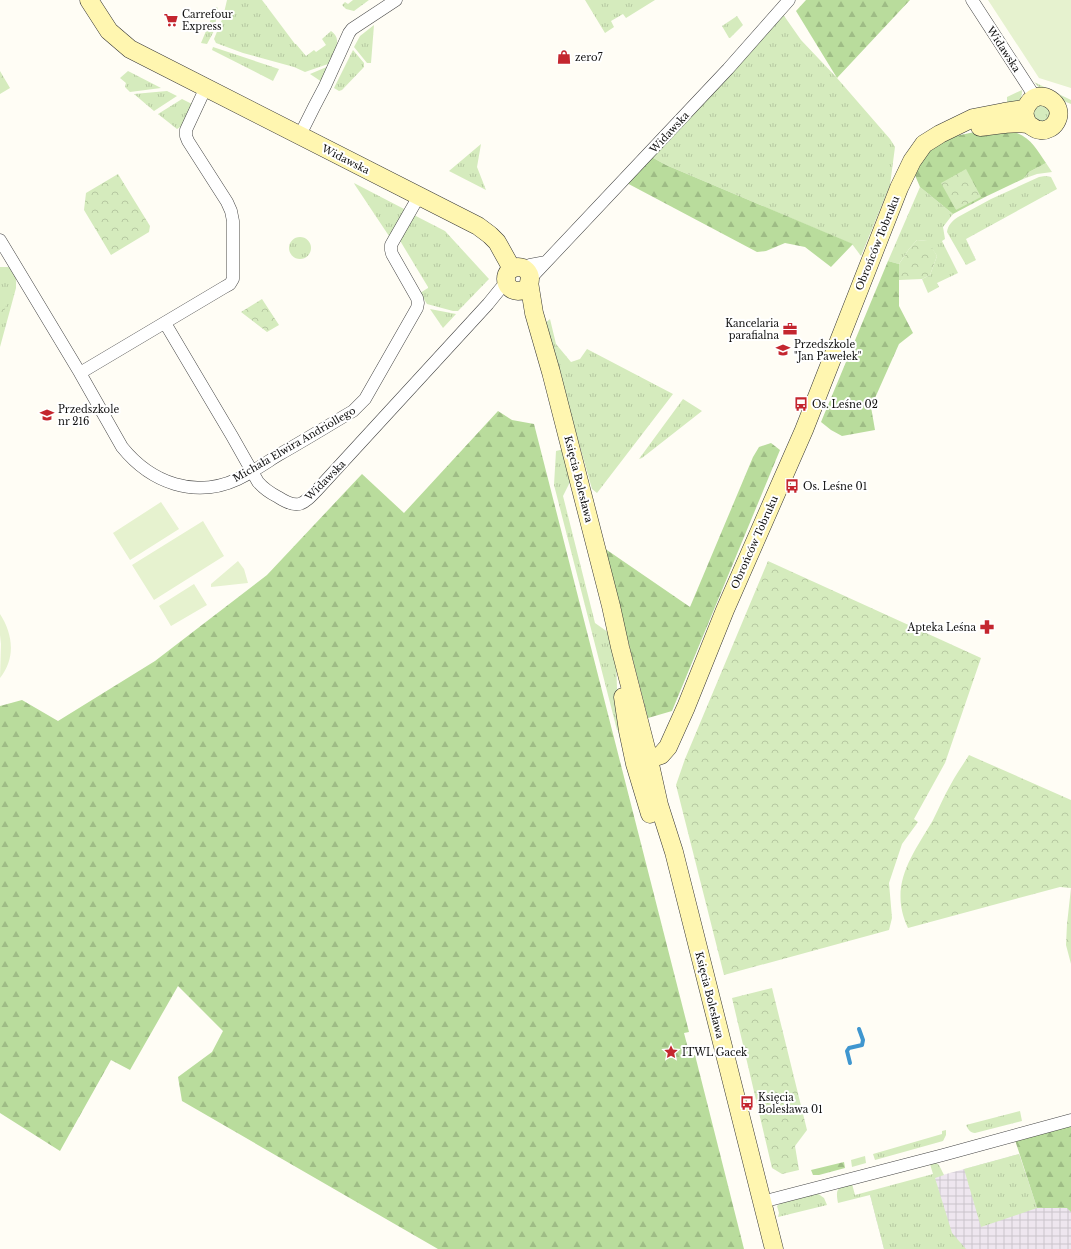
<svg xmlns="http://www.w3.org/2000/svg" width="1071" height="1249" viewBox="0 0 1071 1249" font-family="'Libre Baskerville',serif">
	<defs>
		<pattern id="industrial-grid" width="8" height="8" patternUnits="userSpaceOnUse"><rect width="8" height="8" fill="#eee6ef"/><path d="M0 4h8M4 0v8" fill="none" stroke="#cbc4cc"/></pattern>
		<pattern id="grass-tufts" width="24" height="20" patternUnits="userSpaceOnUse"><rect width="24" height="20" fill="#d5ebbd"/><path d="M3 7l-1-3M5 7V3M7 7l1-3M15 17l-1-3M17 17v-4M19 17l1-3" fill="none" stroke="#b6c8a1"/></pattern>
		<pattern id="forest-firs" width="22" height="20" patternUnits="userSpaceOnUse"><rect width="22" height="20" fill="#b9dc9c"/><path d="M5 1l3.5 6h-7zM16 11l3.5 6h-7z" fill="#9ebc85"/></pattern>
		<pattern id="park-crowns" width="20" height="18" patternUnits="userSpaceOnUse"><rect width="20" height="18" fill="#d5ebbd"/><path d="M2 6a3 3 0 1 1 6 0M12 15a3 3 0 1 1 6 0" fill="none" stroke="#b6c8a1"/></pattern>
	</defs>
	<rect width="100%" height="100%" fill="#fffdf5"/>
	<path fill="url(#industrial-grid)" d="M1019 1154 1037 1208 1071 1197V1249H884L870 1195Z"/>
	<path fill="url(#grass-tufts)" d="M227 0H262L295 44H296L306 56 314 50 316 52 326 45 322 39 331 31C344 40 333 53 328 64L305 72 294 67 243 53 216 43 214 39 223 17Z
		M353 0H369L354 11 346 9 342 5 345 2 348 4Z
		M585 0H655L626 18 623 14 611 21 614 27 605 33Z
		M216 7 218 8 214 31 207 44 201 43Z
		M780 10 801 40 837 78 890 139 895 147 890 185 861 256 852 244 666 165 648 155Z
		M737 16 743 25 730 38H729L722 26Z
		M374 25 371 63H367L354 47 360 36Z
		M213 47 279 69 273 81 212 50Z
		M353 50 364 63V67L342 90 339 91 334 88Z
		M329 66 322 82 310 74Z
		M128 71 161 88 130 92 125 87 126 83 120 78Z
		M1034 82 1071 100V104C1058 99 1043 93 1034 82Z
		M1022 90C1022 102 1017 102 1007 108V97Z
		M167 91 177 96 154 111 134 94Z
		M182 99 196 106 185 124 177 129 158 114Z
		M1039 103 1052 111 1047 123 1035 122 1032 110Z
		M481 144 477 167 486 190 449 171Z
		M1046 163 1052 172 1037 174 1023 179 1029 172Z
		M1045 176 1051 177 1057 189 966 239 976 260 966 265 947 232C948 225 952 221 958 217L991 199 1039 177Z
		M354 183 406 210 389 236 355 185Z
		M920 187 953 214 943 227 945 239 942 241 958 273 937 283 939 287 928 293 922 279 930 275 937 256 927 241 917 240 909 249 899 264 888 261Z
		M412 214 445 231 489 279 458 311H453L427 304 420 293 428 288V287L399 239Z
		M289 248a11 11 0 1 1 22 0a11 11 0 1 1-22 0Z
		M0 267H12C17 274 16 280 16 288L0 347Z
		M430 309 456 314 443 328Z
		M550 319 556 344 571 362 580 359 587 349 673 394 597 493 592 489 545 323Z
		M683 399 702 411 642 458 639 459Z
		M564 449 572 478 563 496 595 623 612 635 616 659 618 718 621 729 617 730 554 485 556 451Z
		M1020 1111 1022 1121 975 1133C970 1133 968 1129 966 1125Z
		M946 1130V1135L943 1141 875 1160 873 1154 942 1134V1131Z
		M1019 1154 1037 1208 981 1227 964 1169Z
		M865 1156 866 1163 852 1167 851 1160Z
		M935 1162 939 1165 944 1175 935 1178 952 1233 966 1249H884L870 1195 838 1203C835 1187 838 1188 852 1184L855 1195 933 1174 930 1164Z
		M817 1193 824 1198 827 1205 778 1217 779 1213 777 1206 781 1203Z"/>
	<path fill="url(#forest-firs)" d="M806 0H910L837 78 796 11Z
		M1002 129C1007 132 1012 131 1017 133 1032 139 1037 150 1046 163L1029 172 1023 179 985 197 953 214 920 187 914 173C918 166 922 156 928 151 948 133 976 132 1002 129Z
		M648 155 666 165 853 244 831 267 805 247 785 243 766 251 757 252 623 181Z
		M888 261 899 264V306L913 333 899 344 871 407 875 430 842 436 831 430 821 422Z
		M498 411 512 420 534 424 689 1032 684 1033 690 1056 695 1055 744 1249H438L182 1101 178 1077 212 1052 223 1031 178 986 130 1070 111 1060 60 1151 0 1113V706L22 700 58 721 155 661 267 575 362 474 404 513Z
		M771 443 780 450 672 711 648 718 604 548 690 607 753 457 759 447Z
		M1071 1125V1212L1067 1208H1037L1015 1140Z
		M844 1162 845 1168 819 1175H813L811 1170Z"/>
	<path fill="url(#park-crowns)" d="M0 71 10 88 0 94Z
		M966 169 981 197 956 210 941 183Z
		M118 174 150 226 149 232 111 255 84 210 86 193Z
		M917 240 928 241 937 256 930 275 922 279 899 280V264L909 249Z
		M0 295 7 301 1 325H0Z
		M262 299 279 325 267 332 241 312Z
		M768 561 981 658 945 763 914 819 918 822 902 844 889 883 892 918 889 930 724 975 676 785 685 759Z
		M969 755 1071 800V964L1066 945 1067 924 1071 888 1060 887 908 928C888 885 912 856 933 820 939 808 944 796 951 784 956 774 963 765 969 755Z
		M772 988 807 1130 795 1146 799 1170 782 1174 772 1168 732 998Z"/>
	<path fill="#e6f2cf" d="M988 0H1071V88L1039 78Z
		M161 502 179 529 130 560 113 533Z
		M203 521 224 556 154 600 132 565Z
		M238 561 244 569 248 583 211 587V584Z
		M194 584 207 605 171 626 159 606Z
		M0 614C13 634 16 658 0 678L1 644 0 635Z"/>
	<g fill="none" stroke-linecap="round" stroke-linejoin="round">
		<path stroke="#3f96cf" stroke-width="4" d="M850 1063 847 1051 849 1048 862 1045 863 1040 859 1029"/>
		<defs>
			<path id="street" d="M972 0 1035 97
				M300 135 314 107 325 86 349 33 352 29 396 0
				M0 240 80 373 122 447C151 483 195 499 238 479 253 472 267 462 280 454 305 440 329 425 353 411L365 399 417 308 418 303 417 298 392 254 391 250V245L419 196
				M521 268 530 265 546 262
				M530 279 728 69 789 0
				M165 323 232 436 258 482C264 489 270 493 278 497 298 510 303 505 318 489L488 304 501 288 508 285
				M80 373 223 288 230 284 233 279V221L231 211 227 202 188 141 186 136V130L206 87
				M762 1202 943 1155 1071 1120"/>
			<path id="secondary" d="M89 0 109 31 130 49 478 226 490 235 497 242 512 269
				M980 127C992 126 1015 121 1027 124 1031 125 1035 130 1040 130 1047 131 1053 127 1056 122 1067 104 1039 86 1028 104 1023 111 1024 116 1028 124
				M506 279a12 12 0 1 1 24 0a12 12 0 1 1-24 0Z
				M529 282 534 313 551 372 611 606 620 647 649 760 659 805 674 852 774 1249
				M623 697 628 731 635 764 650 814
				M635 764 661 755 668 747 686 707 725 610 804 430 899 188 912 161 924 144 940 134 973 118 1004 112 1024 109"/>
		</defs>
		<use href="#street" stroke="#444" stroke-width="13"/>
		<use href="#secondary" stroke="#333" stroke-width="19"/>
		<use href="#street" stroke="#fff" stroke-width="12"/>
		<use href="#secondary" stroke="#fff6b0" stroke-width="18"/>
	</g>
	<defs>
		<symbol id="supermarket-bare" viewBox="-9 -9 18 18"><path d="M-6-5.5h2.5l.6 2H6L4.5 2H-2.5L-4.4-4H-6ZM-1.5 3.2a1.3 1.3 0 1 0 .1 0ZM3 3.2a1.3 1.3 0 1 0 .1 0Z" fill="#c4262e" stroke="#fff" stroke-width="2.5" paint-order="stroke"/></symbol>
		<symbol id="shop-bare" viewBox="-9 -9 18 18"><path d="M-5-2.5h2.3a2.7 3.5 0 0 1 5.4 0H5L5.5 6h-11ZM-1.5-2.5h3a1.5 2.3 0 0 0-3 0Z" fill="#c4262e" stroke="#fff" stroke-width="2.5" paint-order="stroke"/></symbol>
		<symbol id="office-bare" viewBox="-9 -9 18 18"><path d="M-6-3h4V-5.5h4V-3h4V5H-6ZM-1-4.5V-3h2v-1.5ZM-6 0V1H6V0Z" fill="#c4262e" stroke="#fff" stroke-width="2.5" paint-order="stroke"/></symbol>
		<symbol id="school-bare" viewBox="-9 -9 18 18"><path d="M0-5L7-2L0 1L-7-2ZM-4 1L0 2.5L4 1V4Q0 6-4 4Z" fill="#c4262e" stroke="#fff" stroke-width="2.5" paint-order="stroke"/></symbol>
		<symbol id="bus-bare" viewBox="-9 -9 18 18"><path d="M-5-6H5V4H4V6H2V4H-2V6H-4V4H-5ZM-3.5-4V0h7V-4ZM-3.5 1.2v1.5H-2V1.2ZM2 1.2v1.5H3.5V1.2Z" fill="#c4262e" stroke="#fff" stroke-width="2.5" paint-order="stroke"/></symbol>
		<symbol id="pharmacy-bare" viewBox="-9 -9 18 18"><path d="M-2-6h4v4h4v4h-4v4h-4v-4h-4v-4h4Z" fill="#c4262e" stroke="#fff" stroke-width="2.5" paint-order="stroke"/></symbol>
		<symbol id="sight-bare" viewBox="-9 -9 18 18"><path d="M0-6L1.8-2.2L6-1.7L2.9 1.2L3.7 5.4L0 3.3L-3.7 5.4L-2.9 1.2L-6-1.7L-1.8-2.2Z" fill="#c4262e" stroke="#fff" stroke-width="2.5" paint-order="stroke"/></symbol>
	</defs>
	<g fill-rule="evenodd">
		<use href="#supermarket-bare" x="161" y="10" width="20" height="20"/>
		<use href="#shop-bare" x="554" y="47" width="20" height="20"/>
		<use href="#office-bare" x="780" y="319" width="20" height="20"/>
		<use href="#school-bare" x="773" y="340" width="20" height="20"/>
		<use href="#bus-bare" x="791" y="394" width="20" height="20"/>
		<use href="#school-bare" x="37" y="405" width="20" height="20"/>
		<use href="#bus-bare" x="782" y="476" width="20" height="20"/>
		<use href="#pharmacy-bare" x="977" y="617" width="20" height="20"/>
		<use href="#sight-bare" x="661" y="1042" width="20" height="20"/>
		<use href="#bus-bare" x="737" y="1093" width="20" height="20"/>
	</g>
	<g text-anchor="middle" stroke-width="4" stroke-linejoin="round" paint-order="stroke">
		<g font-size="10" fill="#111" stroke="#fff" text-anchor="start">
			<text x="182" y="18">Carrefour<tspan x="182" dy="12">Express</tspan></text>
			<text x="575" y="61">zero7</text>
			<text x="779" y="327" text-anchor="end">Kancelaria<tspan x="779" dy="12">parafialna</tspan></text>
			<text x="794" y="348">Przedszkole<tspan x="794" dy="12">"Jan Pawełek"</tspan></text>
			<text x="812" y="408">Os. Leśne 02</text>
			<text x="58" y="413">Przedszkole<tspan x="58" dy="12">nr 216</tspan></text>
			<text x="803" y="490">Os. Leśne 01</text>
			<text x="976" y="631" text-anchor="end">Apteka Leśna</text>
			<text x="682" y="1056">ITWL Gacek</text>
			<text x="758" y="1101">Księcia<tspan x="758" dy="12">Bolesława 01</tspan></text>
		</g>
		<g font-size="10" fill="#111" stroke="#fff">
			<text transform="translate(1004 49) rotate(57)" y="4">Widawska</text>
			<text transform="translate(669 132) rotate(-47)" y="4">Widawska</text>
			<text transform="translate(346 159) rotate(27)" y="4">Widawska</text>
			<text transform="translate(877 243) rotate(-68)" y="4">Obrońców Tobruku</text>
			<text transform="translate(294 444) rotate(-30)" y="4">Michała Elwira Andriollego</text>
			<text transform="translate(579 479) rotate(76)" y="4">Księcia Bolesława</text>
			<text transform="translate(325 480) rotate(-45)" y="4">Widawska</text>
			<text transform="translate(754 542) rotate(-66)" y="4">Obrońców Tobruku</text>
			<text transform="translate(710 995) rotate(76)" y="4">Księcia Bolesława</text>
		</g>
	</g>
</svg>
